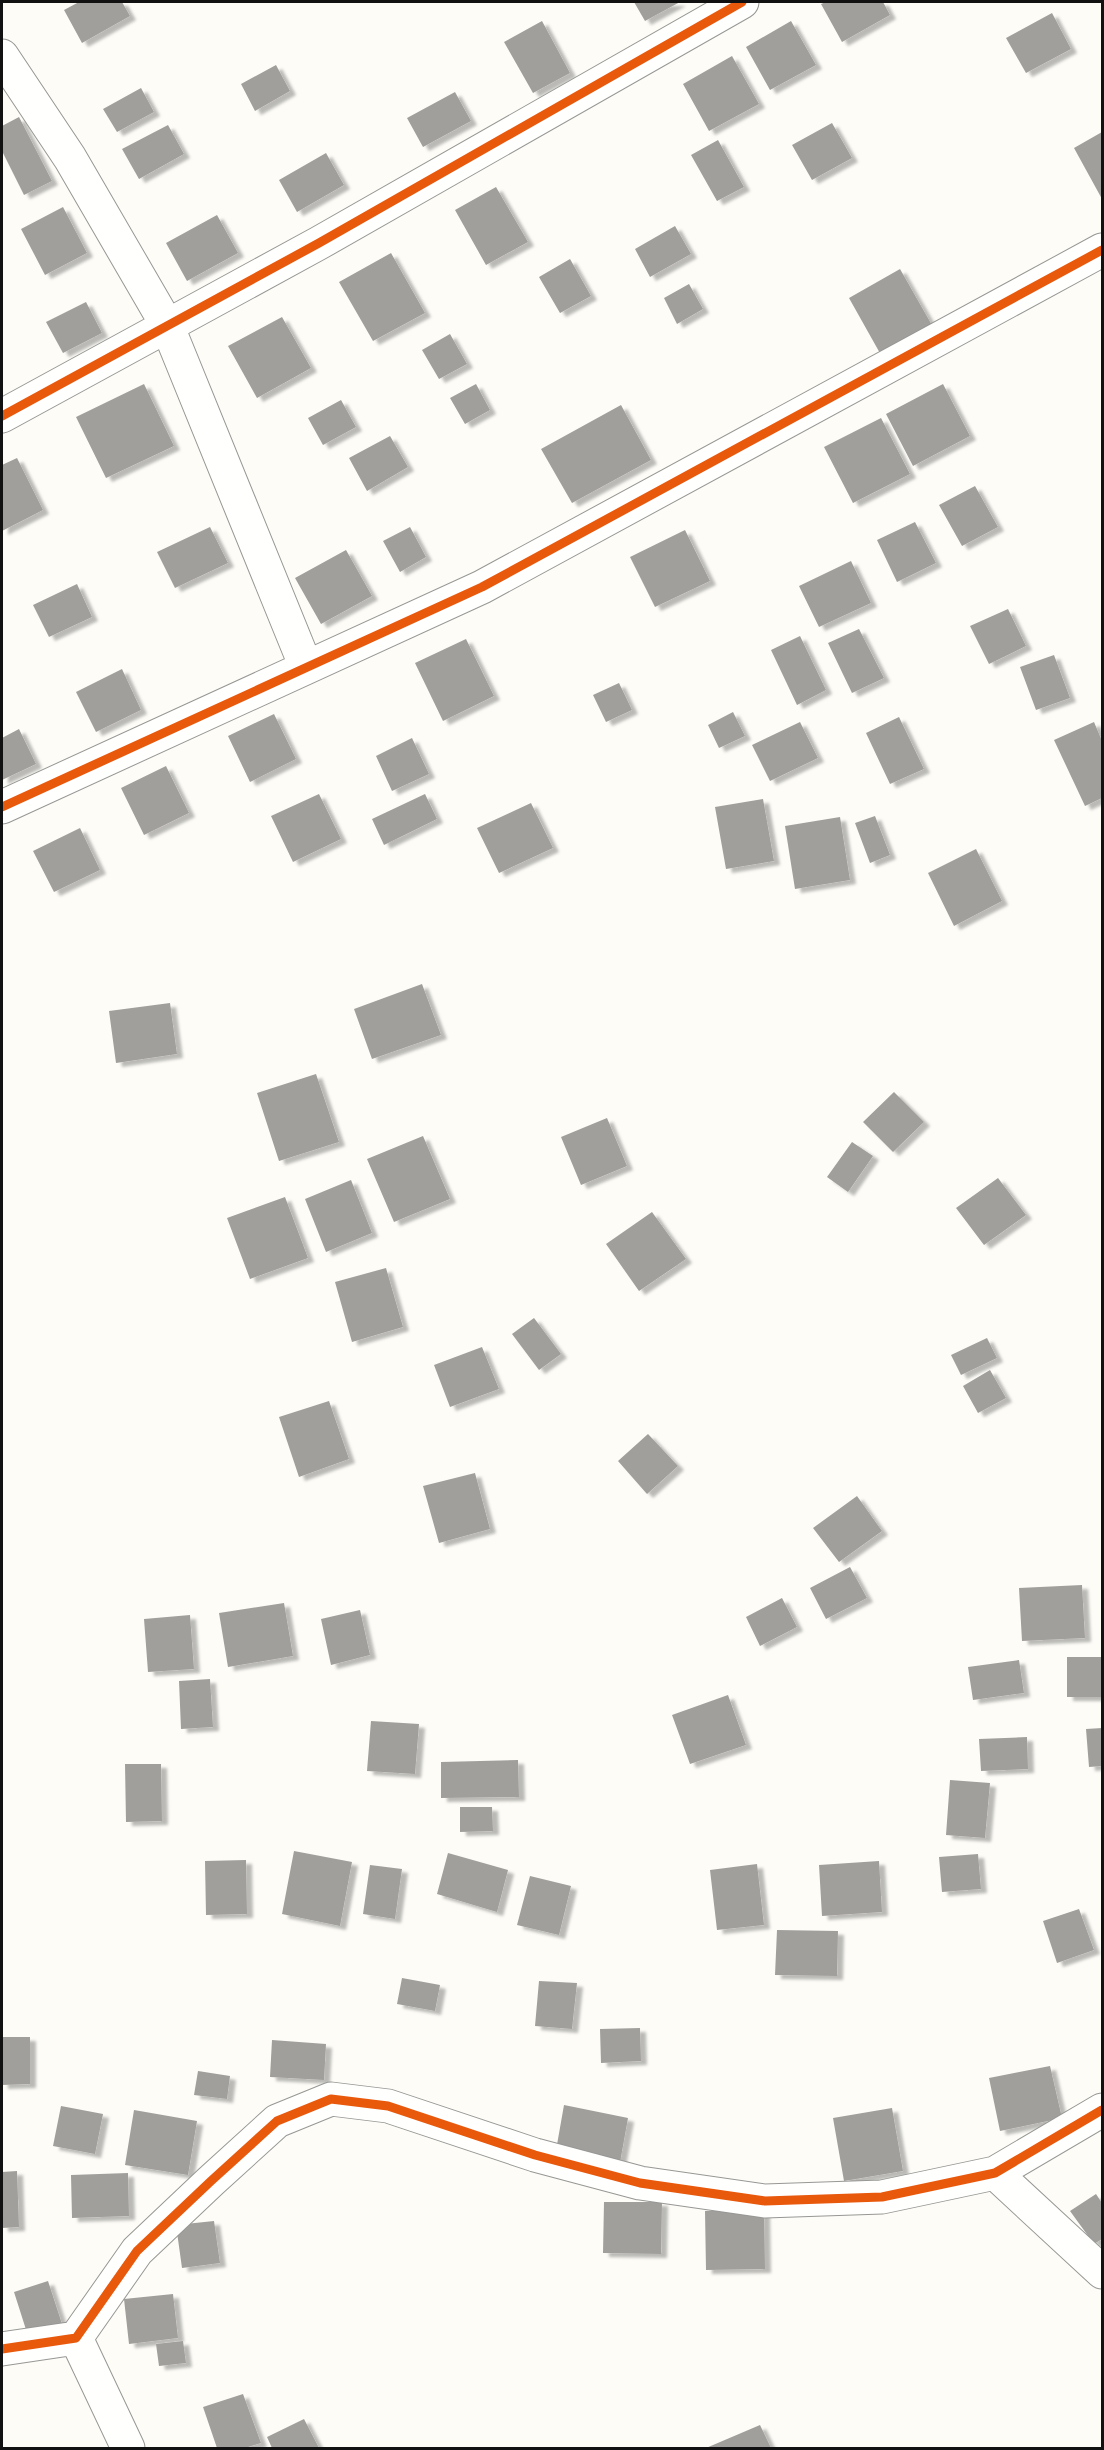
<svg xmlns="http://www.w3.org/2000/svg" width="1104" height="2450" viewBox="0 0 1104 2450" font-family="'Playfair Display',serif">
	<defs>
		<filter id="shadow"><feDropShadow dx="6" dy="4" stdDeviation="1.5" flood-color="#0004"/></filter>
	</defs>
	<rect width="100%" height="100%" fill="#fdfcf7"/>
	<path fill="#a19f9c" filter="url(#shadow)" d="M79 2H122L130 16 82 43 64 10Z
		M634 2H680L645 21Z
		M826 2H883L890 15 842 42 821 4Z
		M1052 13 1071 49 1026 73 1006 38Z
		M542 21 570 73 533 93 504 42Z
		M791 21 816 65 770 90 746 47Z
		M732 56 759 104 709 131 683 84Z
		M276 65 290 91 255 111 241 84Z
		M141 88 154 112 117 132 103 109Z
		M455 92 471 121 423 147 407 118Z
		M19 117 52 181 24 195 2 151V126Z
		M832 123 852 158 812 180 792 145Z
		M168 125 184 154 139 179 122 149Z
		M1102 132V199L1074 148Z
		M718 140 744 187 717 201 691 155Z
		M326 153 344 185 297 212 279 180Z
		M496 187 528 242 486 265 455 210Z
		M63 207 87 253 45 275 21 229Z
		M217 215 238 253 187 281 166 243Z
		M675 226 691 254 650 277 635 249Z
		M391 253 425 313 373 341 339 282Z
		M570 259 591 296 560 313 539 277Z
		M900 269 933 327 881 355 849 298Z
		M689 284 703 309 677 324 664 298Z
		M86 302 102 333 63 353 46 322Z
		M282 317 311 368 257 398 228 346Z
		M450 334 467 364 439 379 422 350Z
		M144 384 174 446 106 478 76 417Z
		M476 384 490 410 465 424 450 398Z
		M943 384 970 436 913 466 886 414Z
		M341 400 356 427 323 445 308 418Z
		M621 405 651 460 572 503 541 449Z
		M881 418 910 474 853 503 824 447Z
		M390 436 408 467 367 491 349 458Z
		M17 458 43 510 2 531V465Z
		M975 486 998 527 962 546 939 505Z
		M915 522 936 563 897 582 877 540Z
		M210 527 228 563 175 588 157 552Z
		M410 527 426 557 400 572 383 541Z
		M685 530 710 581 655 607 630 557Z
		M346 550 372 596 321 624 295 578Z
		M851 561 871 603 819 627 799 586Z
		M77 584 92 617 49 637 33 605Z
		M1008 609 1026 646 989 664 970 626Z
		M859 629 884 678 852 693 828 643Z
		M800 636 826 690 797 705 771 650Z
		M466 639 494 696 443 721 415 663Z
		M1054 655 1070 698 1036 710 1020 667Z
		M122 669 141 710 96 732 76 692Z
		M619 683 632 710 606 722 593 695Z
		M733 712 745 736 719 748 708 725Z
		M274 714 296 759 250 782 228 736Z
		M899 717 924 769 890 784 866 733Z
		M800 722 818 758 770 781 752 745Z
		M1094 722 1102 741V798L1085 806 1054 740Z
		M19 729 36 764 2 780V738Z
		M412 738 429 774 392 791 376 756Z
		M166 766 189 813 144 835 121 788Z
		M319 794 341 839 293 862 271 816Z
		M425 794 437 819 384 845 372 819Z
		M763 799 774 861 726 869 715 807Z
		M531 803 553 848 499 873 477 828Z
		M875 816 890 855 870 863 855 823Z
		M840 817 850 880 795 889 785 826Z
		M80 828 100 870 54 892 33 851Z
		M976 849 1002 901 954 926 928 873Z
		M422 984 441 1035 372 1059 354 1009Z
		M170 1003 177 1054 116 1063 109 1011Z
		M316 1074 339 1142 279 1161 257 1093Z
		M894 1092 924 1122 893 1152 863 1122Z
		M607 1118 627 1166 581 1185 561 1137Z
		M423 1136 450 1199 394 1222 367 1159Z
		M852 1142 873 1156 848 1192 827 1177Z
		M998 1178 1026 1215 984 1245 956 1208Z
		M351 1180 372 1233 326 1252 305 1199Z
		M285 1197 308 1258 250 1279 227 1218Z
		M652 1212 686 1259 639 1291 606 1244Z
		M386 1268 403 1327 352 1342 335 1282Z
		M534 1318 561 1354 539 1370 512 1334Z
		M987 1338 997 1358 961 1375 951 1355Z
		M482 1347 499 1389 450 1407 434 1365Z
		M990 1370 1006 1398 978 1413 963 1386Z
		M329 1401 349 1459 299 1477 279 1417Z
		M648 1434 678 1466 647 1494 618 1461Z
		M475 1473 490 1529 439 1543 423 1486Z
		M857 1496 882 1531 839 1562 813 1528Z
		M850 1567 867 1598 826 1619 810 1588Z
		M1082 1585 1085 1638 1022 1641 1019 1588Z
		M782 1598 797 1627 760 1646 746 1617Z
		M284 1603 293 1656 228 1667 219 1613Z
		M360 1610 370 1655 331 1665 321 1619Z
		M190 1615 194 1669 148 1672 144 1619Z
		M1067 1657H1102V1697H1067Z
		M1019 1660 1024 1693 973 1700 968 1667Z
		M210 1679 213 1727 181 1729 179 1681Z
		M728 1695 746 1745 690 1764 672 1715Z
		M371 1721 419 1724 415 1774 367 1771Z
		M1102 1728V1766L1089 1767 1086 1729Z
		M1027 1737 1028 1769 981 1771 979 1739Z
		M518 1760 519 1797 441 1798V1762Z
		M125 1764H161L162 1821 126 1822Z
		M950 1780 990 1783 985 1838 946 1835Z
		M460 1807H492L493 1831 460 1832Z
		M294 1851 352 1862 340 1926 282 1914Z
		M448 1853 508 1870 497 1912 437 1894Z
		M978 1854 981 1889 942 1892 939 1857Z
		M246 1860 247 1914 206 1915 205 1861Z
		M879 1861 882 1912 822 1916 819 1865Z
		M757 1864 764 1925 717 1930 710 1870Z
		M370 1865 402 1869 395 1919 363 1914Z
		M530 1876 571 1886 559 1935 517 1925Z
		M1079 1909 1094 1950 1057 1963 1043 1921Z
		M777 1930 838 1931 837 1976 775 1975Z
		M402 1978 440 1985 435 2011 397 2004Z
		M539 1981 577 1983 572 2029 535 2026Z
		M640 2028 641 2061 601 2063 600 2029Z
		M2 2037H30V2084L2 2085Z
		M272 2040 326 2044 324 2080 270 2077Z
		M1050 2066 1062 2118 1000 2131 989 2078Z
		M198 2071 230 2076 227 2099 194 2095Z
		M564 2105 628 2118 619 2168 555 2156Z
		M61 2106 103 2114 95 2154 53 2146Z
		M892 2108 903 2171 844 2181 833 2118Z
		M134 2110 197 2121 188 2175 125 2165Z
		M17 2171 19 2227 2 2228V2172Z
		M128 2173 129 2216 72 2218 71 2175Z
		M1096 2194 1102 2203V2239L1094 2244 1070 2211Z
		M604 2202H662L661 2254 603 2253Z
		M764 2209 765 2269 706 2270 705 2211Z
		M214 2221 220 2263 182 2268 176 2225Z
		M48 2281 63 2327 29 2339 14 2292Z
		M173 2294 178 2338 129 2344 124 2299Z
		M183 2341 186 2363 159 2366 156 2344Z
		M243 2394 261 2443 245 2448H217L203 2407Z
		M304 2419 319 2448H272L267 2437Z
		M760 2425 771 2448H706Z"/>
	<g fill="none" stroke-linecap="round" stroke-linejoin="round">
		<defs>
			<path id="minor" d="M2 56 70 158 167 325 306 667
				M2 416 319 243 742 2
				M2 807 482 587 1102 250
				M995 2173 1102 2272
				M76 2338 128 2448
				M2 2349 76 2338 137 2251 211 2181 277 2121 331 2099 388 2106 535 2155 640 2183 765 2201 882 2197 995 2173 1102 2110"/>
		</defs>
		<use href="#minor" stroke="#979795" stroke-width="35"/>
		<use href="#minor" stroke="#fffffe" stroke-width="33"/>
		<defs>
			<path id="cycleway" d="M2 416 319 243 742 2
				M2 807 482 587 1102 250
				M2 2349 76 2338 137 2251 211 2181 277 2121 331 2099 388 2106 535 2155 640 2183 765 2201 882 2197 995 2173 1102 2110"/>
		</defs>
		<use href="#cycleway" stroke="#fff" stroke-width="13"/>
		<use href="#cycleway" stroke="#e8590c" stroke-width="9"/>
	</g>
	<rect width="1104" height="2450" fill="none" stroke="#111111" stroke-width="6"/>
</svg>
